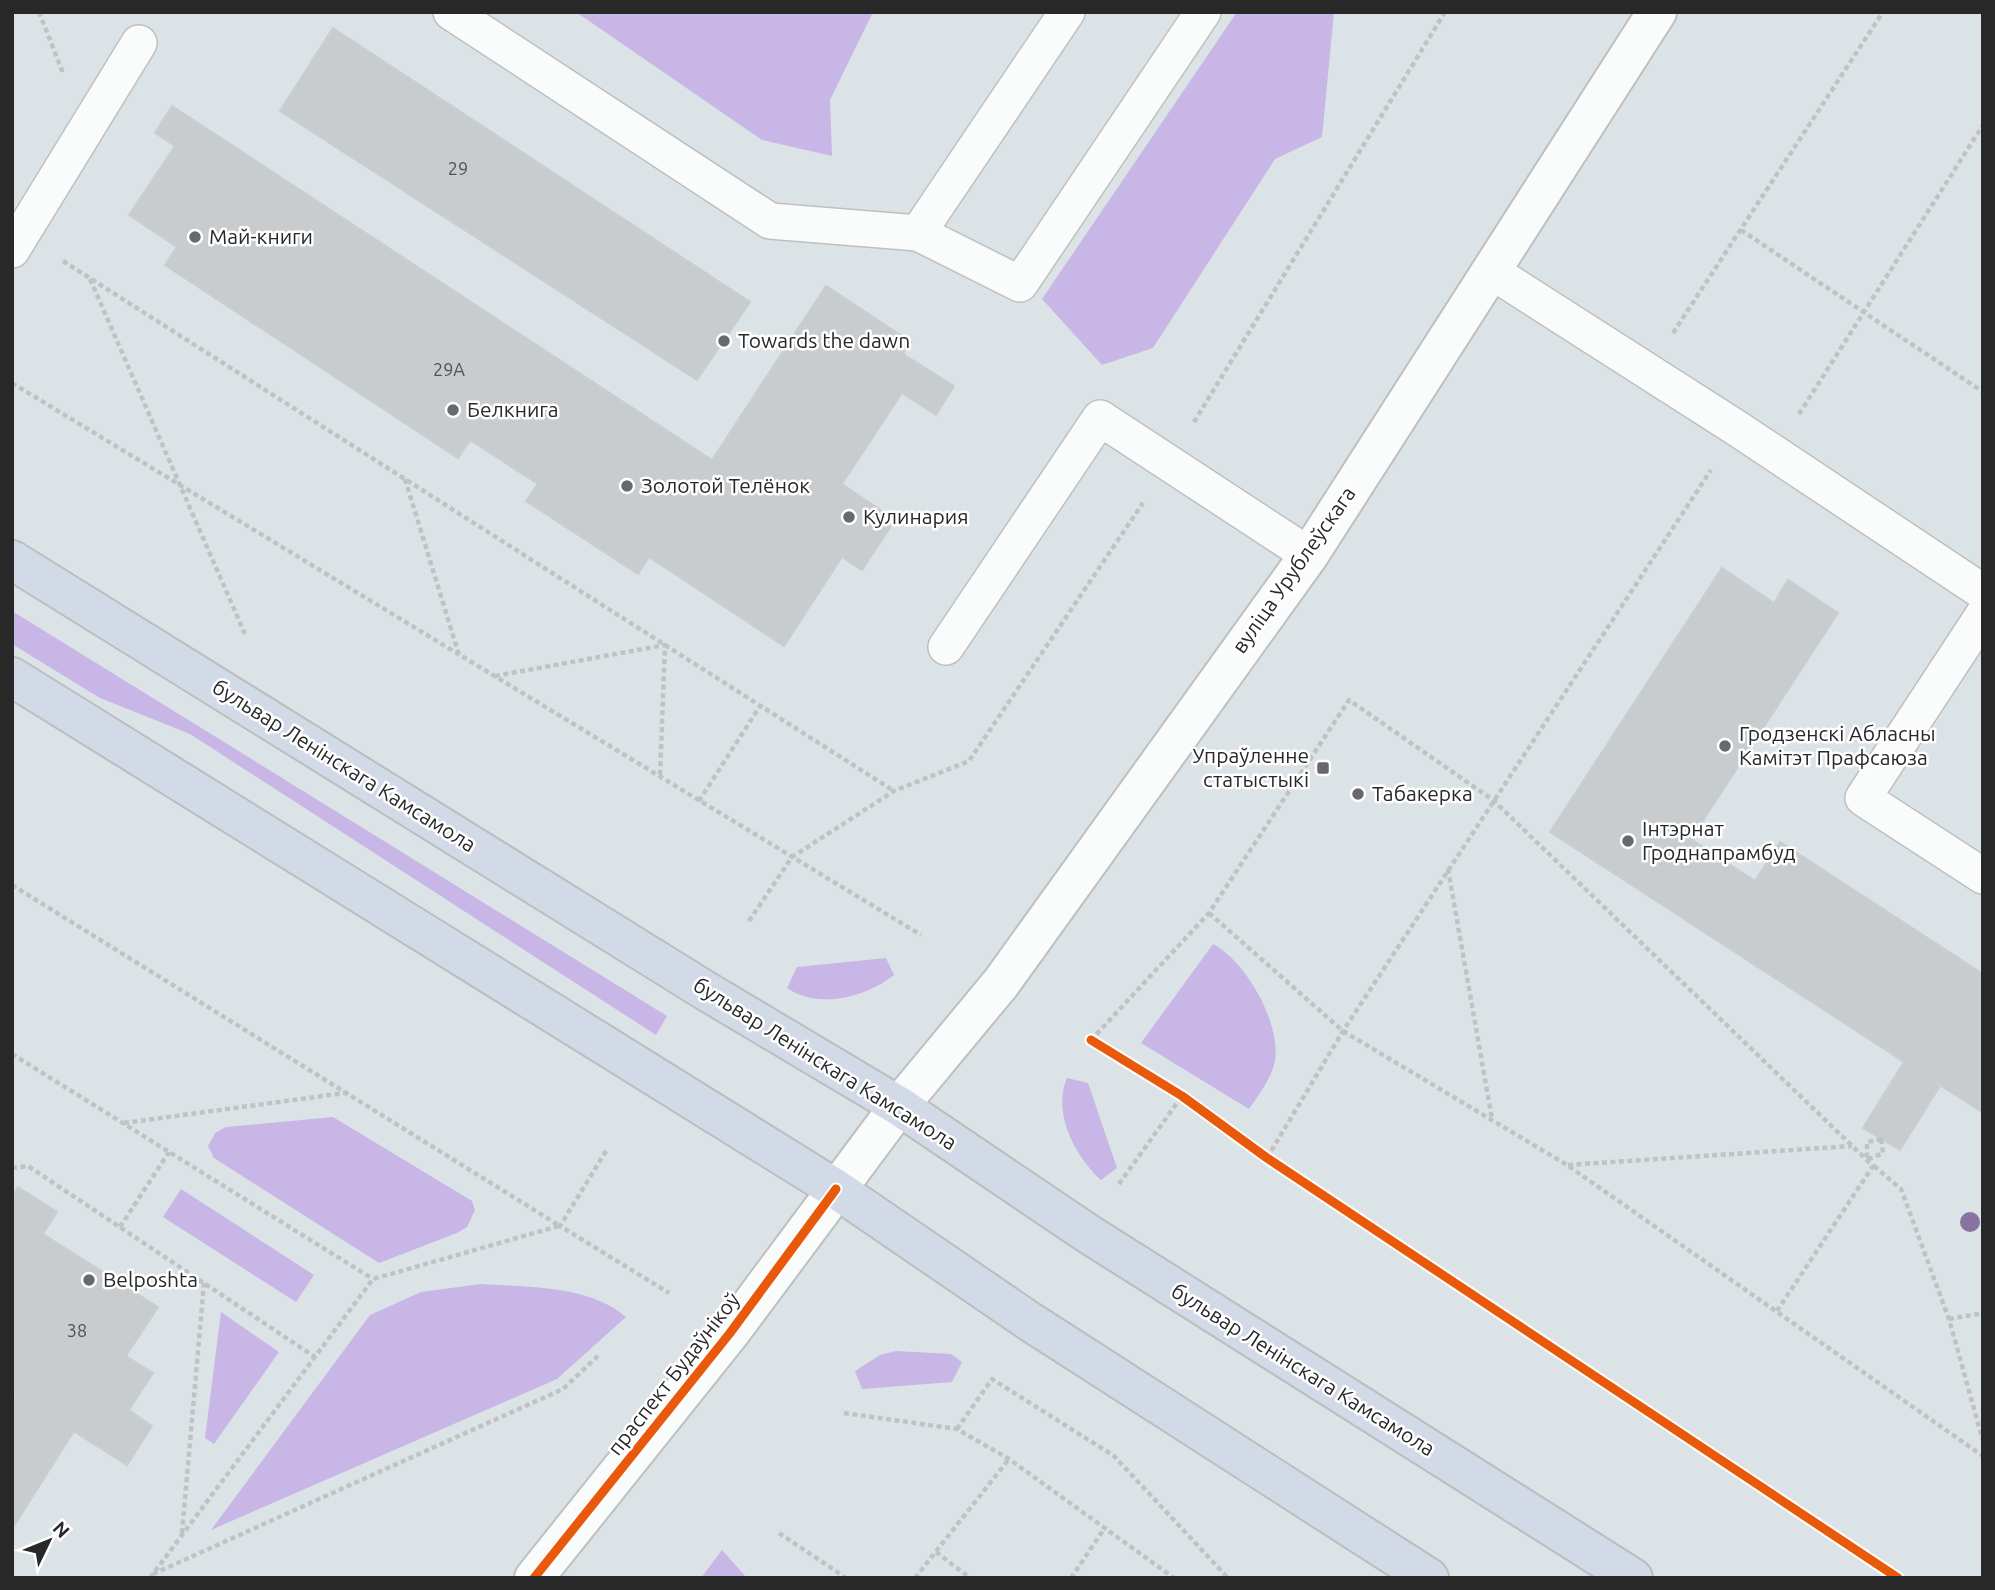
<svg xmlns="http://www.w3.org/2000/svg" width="1995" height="1590" viewBox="0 0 1995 1590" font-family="Ubuntu,sans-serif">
	<rect width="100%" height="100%" fill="#dce3e7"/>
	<path fill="#c8b6e6" d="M576 12H873L830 100 832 156 762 140Z
		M1237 12H1334L1322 137 1275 159 1153 348 1102 365 1042 299Z
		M12 611 667 1016 656 1035 190 734 100 698 12 644Z
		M1213 944C1246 961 1281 1023 1275 1061 1271 1079 1259 1095 1249 1109L1141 1043Z
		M886 958 894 975C866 997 819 1010 787 988L797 967Z
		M1067 1078 1088 1083 1117 1168 1101 1180C1075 1156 1052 1113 1067 1078Z
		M333 1117 472 1201 475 1210 467 1227 457 1233 379 1263 214 1158 208 1146 215 1133 226 1127Z
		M181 1189 314 1275 296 1302 163 1217Z
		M481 1284C527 1287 590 1285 626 1317L557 1379 211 1530 370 1315 421 1292Z
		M221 1312 279 1352 214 1444 205 1438Z
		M896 1351 951 1354 962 1362 952 1382 862 1389 855 1371 880 1355Z
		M722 1550 747 1578H701Z"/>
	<path fill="#c8cccf" stroke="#c8ced2" stroke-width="2" d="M333 28 750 302 697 380 280 111Z
		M172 106 712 460 826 286 911 342 903 354 954 386 936 415 902 393 842 484 895 520 862 570 842 557 784 646 649 557 638 574 526 501 538 484 470 440 458 458 165 265 177 247 129 215 175 146 155 133Z
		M1722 568 1774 603 1788 580 1838 613 1691 839 1755 881 1780 842 1983 974V1113L1550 832Z
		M1904 1062 1940 1086 1900 1150 1863 1128Z
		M18 1187 57 1212 43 1234 158 1307 126 1356 153 1373 129 1410 152 1426 127 1465 12 1392V1197Z
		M12 1392 74 1431 12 1529Z"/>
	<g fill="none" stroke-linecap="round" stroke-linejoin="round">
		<defs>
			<path id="lane" d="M451 12 770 221 918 233 1020 284 1203 12
				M918 233 1067 12
				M12 250 139 43
				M1491 271 1738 429 1983 592
				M1983 615 1863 798 1983 876
				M946 647 1100 418 1309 555"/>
			<path id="secondary" d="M534 1578 730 1333 899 1106 1001 983 1309 555 1657 12"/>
			<path id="primary" d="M12 560 706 991 899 1106 1087 1233 1633 1578
				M12 677 836 1189 1029 1321 1429 1578"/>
		</defs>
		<use href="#lane" stroke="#bec0c0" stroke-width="38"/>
		<use href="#secondary" stroke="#bec0c0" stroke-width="42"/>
		<use href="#primary" stroke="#bbbdbf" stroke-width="42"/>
		<path stroke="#c1c2c3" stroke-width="4.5" stroke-dasharray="5 3.5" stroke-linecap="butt" d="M39 12 63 73
			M1741 230 1983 392
			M63 261 894 791
			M90 279 245 634
			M1673 333 1883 12
			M12 383 921 935
			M1799 414 1983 125
			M1194 422 1445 12
			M405 479 459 655
			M495 676 665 645 660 776
			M699 801 760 706
			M1448 869 1492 1119
			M12 885 560 1226
			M1209 913 1343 1031 1567 1165 1983 1456
			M749 921 792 857 894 791 969 761 1143 503
			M12 1054 373 1279
			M124 1123 345 1093
			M1881 1139 1883 1153 1867 1160V1142Z
			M606 1151 560 1226 669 1293
			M1267 1158 1343 1031 1711 470
			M1568 1165 1852 1146
			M1874 1166 1901 1189 1949 1319 1983 1441
			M12 1168 28 1166 315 1357
			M1119 1184 1182 1096
			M120 1227 169 1152
			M1777 1311 1873 1166 1493 800 1349 700 1209 913 1091 1040 1182 1096 1267 1158 1898 1578
			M1949 1319 1983 1313
			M844 1413 957 1429 1009 1459 1174 1578
			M957 1429 992 1379 1114 1456 1228 1578
			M182 1533 204 1283
			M779 1533 846 1578
			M936 1552 970 1578
			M153 1574 563 1389 600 1354
			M150 1578 373 1279 559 1226
			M915 1578 1009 1459
			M1071 1578 1106 1526"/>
		<use href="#lane" stroke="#fafbfb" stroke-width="35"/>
		<use href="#secondary" stroke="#fafbfb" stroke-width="38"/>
		<use href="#primary" stroke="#d1dae6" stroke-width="38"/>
		<defs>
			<path id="cycleway" d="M1091 1040 1182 1096 1267 1158 1898 1578
				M534 1578 730 1333 836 1189"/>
		</defs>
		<use href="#cycleway" stroke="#fff" stroke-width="13"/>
		<use href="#cycleway" stroke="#e8590c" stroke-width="9"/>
	</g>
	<circle fill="#8972a0" cx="1970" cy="1222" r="10"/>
	<g fill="#67696b" stroke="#fff" stroke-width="2.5">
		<circle cx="195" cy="237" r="7"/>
		<circle cx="724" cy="341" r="7"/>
		<circle cx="453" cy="410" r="7"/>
		<circle cx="627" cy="486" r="7"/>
		<circle cx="849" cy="517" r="7"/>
		<circle cx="1725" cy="746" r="7"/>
		<rect x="1316" y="761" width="14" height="14" rx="3.5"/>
		<circle cx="1358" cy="794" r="7"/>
		<circle cx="1628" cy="841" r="7"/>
		<circle cx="89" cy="1280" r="7"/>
	</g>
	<g text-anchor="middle" stroke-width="5" stroke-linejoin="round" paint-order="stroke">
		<g font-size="18" fill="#515252">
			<text x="458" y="175">29</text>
			<text x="449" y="376">29А</text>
			<text x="77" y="1337">38</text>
		</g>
		<g font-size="21" fill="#282828" stroke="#fff" text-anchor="start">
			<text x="209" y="244">Май-книги</text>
			<text x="738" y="348">Towards the dawn</text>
			<text x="467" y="417">Белкнига</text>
			<text x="641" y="493">Золотой Телёнок</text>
			<text x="863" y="524">Кулинария</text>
			<text x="1739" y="741">Гродзенскі Абласны<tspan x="1739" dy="24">Камітэт Прафсаюза</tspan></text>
			<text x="1309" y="763" text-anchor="end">Упраўленне<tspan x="1309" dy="24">статыстыкі</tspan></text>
			<text x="1372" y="801">Табакерка</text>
			<text x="1642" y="836">Інтэрнат<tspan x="1642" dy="24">Гроднапрамбуд</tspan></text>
			<text x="103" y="1287">Belposhta</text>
		</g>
		<g font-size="21" fill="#282828" stroke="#fff">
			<text transform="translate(1294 570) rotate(-55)" y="7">вуліца Урублеўскага</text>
			<text transform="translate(344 766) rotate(32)" y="7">бульвар Ленінскага Камсамола</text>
			<text transform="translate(825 1064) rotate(32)" y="7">бульвар Ленінскага Камсамола</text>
			<text transform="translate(1303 1370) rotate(32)" y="7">бульвар Ленінскага Камсамола</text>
			<text transform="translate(674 1374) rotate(-52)" y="7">праспект Будаўнікоў</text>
		</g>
	</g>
	<rect width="1995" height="1590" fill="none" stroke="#282828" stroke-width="28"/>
	<g transform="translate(49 1541) rotate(47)" stroke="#ffffff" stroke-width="5" paint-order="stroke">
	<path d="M0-5L12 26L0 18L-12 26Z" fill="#282828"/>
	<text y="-10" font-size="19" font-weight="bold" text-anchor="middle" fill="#282828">N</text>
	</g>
</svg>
